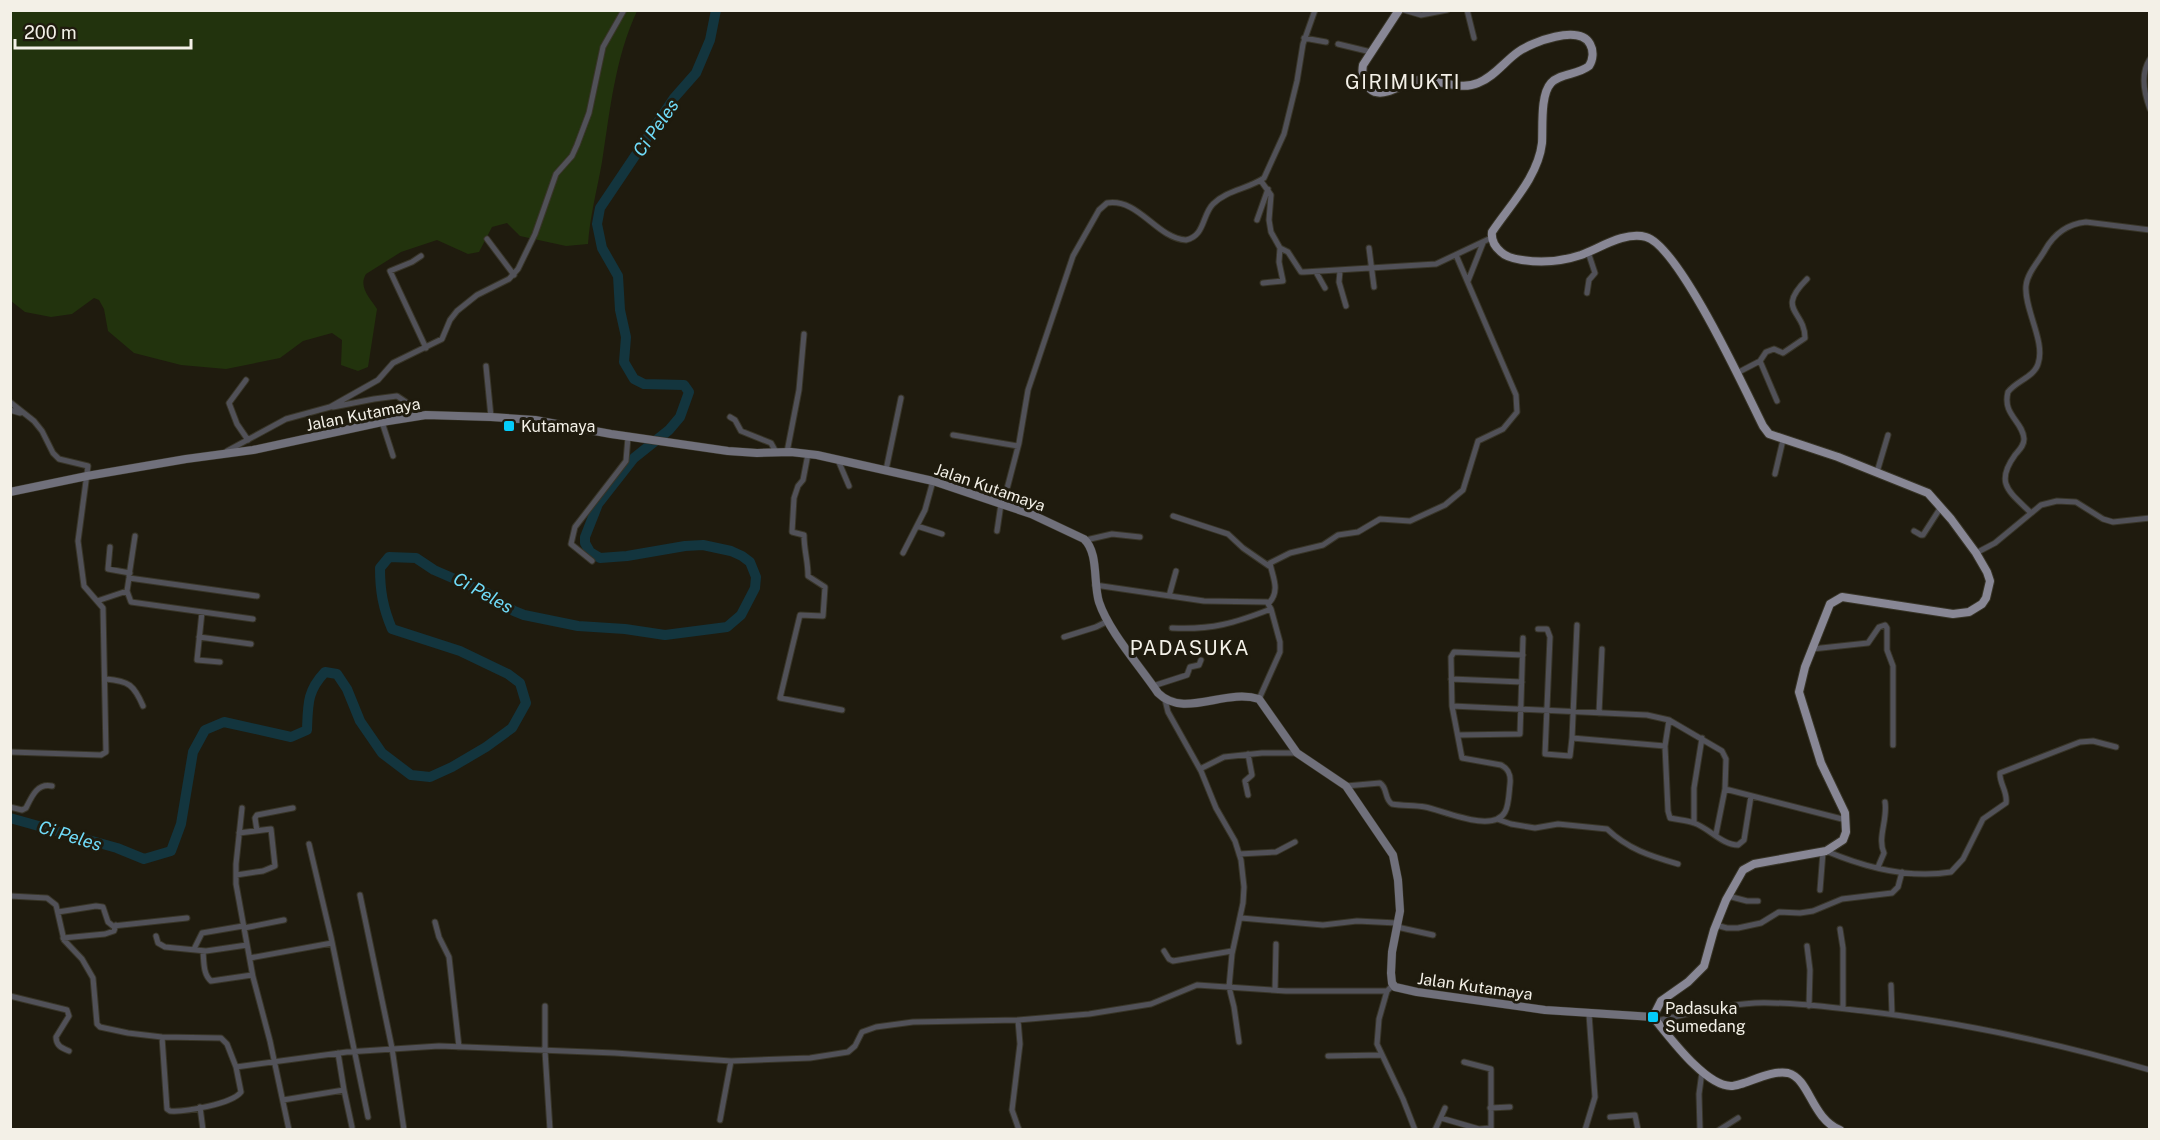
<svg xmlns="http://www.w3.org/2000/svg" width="2160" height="1140" viewBox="0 0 2160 1140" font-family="'Public Sans',sans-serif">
	<rect width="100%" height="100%" fill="#1f1b0e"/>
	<path fill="#22330d" d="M10 11H637C615 58 610 111 602 162 597 190 590 216 588 244L566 246 520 236 507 223 492 227 479 252 468 254 437 240 401 252 366 274C358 287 370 298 377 309L368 367 358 371 341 365 342 340 332 333 303 341 280 358 226 369 181 365 134 353 108 331 104 309 99 300 94 298 72 314 51 317 25 312 11 301Z"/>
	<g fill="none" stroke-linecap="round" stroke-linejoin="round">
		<path stroke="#13353e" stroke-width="10" d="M10 818 117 848 144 859 171 851 181 824 193 752 205 730 224 722 291 737 307 730C308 704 307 691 325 672L337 674 347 689 360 721 382 753 411 775 430 777 452 767 486 747 512 728 526 703 520 683 508 674 460 651 392 629C383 608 380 591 380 568L389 557 416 558 434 570 487 593 514 611 524 615 578 626 625 629 665 635 727 627 741 615 755 588 756 577 750 562 742 556 731 551 703 545 685 546 627 556 600 558 590 552 585 543V537L598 504 634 458 669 430 680 417 689 392 684 385 644 384 634 379 624 362 626 337 620 310 618 276 602 248 597 224 600 208 674 98 696 73 710 40 716 10"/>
		<defs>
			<path id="street" d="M1404 10 1421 15 1447 10
				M1467 10 1474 38
				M1304 38 1326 42
				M1338 44 1371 52
				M2150 59C2140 74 2144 93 2150 109
				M1261 181 1271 195 1269 220 1271 232 1280 248 1288 252 1301 272H1304L1436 264 1491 238
				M1257 220 1268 189
				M487 239 514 275
				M1369 248 1374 287
				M421 256 412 262 390 271 426 348
				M1340 271 1339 282 1346 306
				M1316 272 1325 288
				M1468 281 1483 243
				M1263 283 1283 281 1279 262 1280 248
				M1587 293 1589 280 1595 273 1588 252
				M1760 361 1777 401
				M486 366 491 417
				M1737 373 1760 361 1766 352 1774 349 1783 353 1805 338C1805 310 1775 311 1807 279
				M246 380 229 403 237 424 248 440
				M10 402 34 421 42 431 53 453 59 459 88 466 78 541 84 586 103 608 106 752 101 755 10 752
				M333 407 374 399 397 396 406 402 417 417
				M10 410 20 413
				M730 417 735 420 741 431 771 443 776 452
				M382 422 393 456
				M953 435 1018 446
				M227 451 286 419 330 407 378 380 393 363 442 339 450 320 457 311 477 295 509 279 518 269 535 234 556 174 572 156 577 145 589 113 603 47 624 10
				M787 452 799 390 804 334
				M808 454 803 480 798 486 794 498 792 532 804 535C804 551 808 560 808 576L825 587 823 616 800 615 780 698 842 710
				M838 460 849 486
				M886 470 901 398
				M1877 472 1888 435
				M1775 474 1783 440
				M1003 504 1019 443 1028 390 1073 256 1099 210 1107 203C1139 198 1156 238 1186 240 1205 236 1202 215 1213 204 1227 190 1248 189 1264 178L1284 134 1297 81 1303 44 1315 10
				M2031 513C2010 492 1994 484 2015 455 2019 450 2024 446 2024 439 2023 421 2002 415 2008 392 2016 381 2034 377 2038 364 2046 342 2024 309 2026 286 2027 273 2039 261 2045 250 2054 234 2067 224 2086 222L2150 230
				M1173 516 1228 534 1243 548 1269 566
				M917 526 942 534
				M997 531 1001 504
				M1914 531 1921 535H1923L1941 507
				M1086 540 1112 534 1140 537
				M110 547 108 569 130 573
				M903 553 925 510 933 481
				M1976 553 1995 543 2041 505 2057 501 2076 502 2103 519 2113 522 2150 518
				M592 561 571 544 575 527 626 461 628 437
				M129 576 135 536
				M1095 585 1204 601 1267 602 1271 609 1280 642V652L1259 699
				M127 591 129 578 257 596
				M1169 596 1176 571
				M97 601 127 591 131 602 253 619
				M1269 603C1281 590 1272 576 1270 563L1290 553 1323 545 1338 535 1358 532 1380 519 1410 521 1445 505 1463 490 1478 441 1503 429 1517 412 1516 395 1456 255
				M202 612 197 660 220 662
				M1577 625 1572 738 1665 746 1669 720
				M1172 628C1212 630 1235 623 1271 609
				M1538 629H1547L1550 637 1545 754 1570 756 1572 738
				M199 637 251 644
				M1064 637 1096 627 1108 621
				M1812 649 1868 643 1879 627 1885 625 1887 628V650L1893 666V745
				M106 679C129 681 134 685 143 706
				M1451 679 1522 682
				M1153 686 1187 675 1190 667 1199 665 1201 660
				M1165 700 1168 712 1201 771 1216 808 1235 841 1241 860 1244 887 1243 903 1232 954 1229 987 1234 1007 1239 1042
				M1452 706 1647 715 1669 720 1722 751 1726 759 1725 789 1846 820
				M1599 713 1602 649
				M1458 735 1520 734 1523 638
				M1665 746 1668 811 1670 818C1678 820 1687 820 1694 823 1709 828 1722 845 1738 845L1744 840 1751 796
				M1248 754 1252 775 1245 781 1248 795
				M1200 769 1224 757 1262 753H1297
				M1346 786 1380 783C1388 788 1384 799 1392 804 1403 806 1414 805 1425 807 1442 810 1493 834 1505 812 1509 805 1509 792 1510 784 1511 775 1509 769 1501 765L1462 758 1452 706 1451 657 1454 652 1523 655
				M10 807 22 810 26 808C32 796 37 783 52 786
				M242 808 236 864V884L253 977 270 1041 289 1130
				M1497 819 1511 824 1535 828 1558 824 1607 829C1628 849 1650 856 1678 864
				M1694 823V788L1702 738
				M257 831 255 818 257 815 293 808
				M1716 834 1725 789
				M309 844 331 937 368 1117
				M1826 851C1864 867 1910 879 1951 872L1963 859 1983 819 2006 803C2008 792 1999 783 2000 773L2080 742 2093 741 2116 747
				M1239 854 1276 852 1295 842
				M1878 867 1884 853C1877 838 1888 819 1885 802
				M236 875 263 871 275 866 271 829 239 833
				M1820 890 1823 852
				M360 895 392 1048 404 1130
				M10 896 47 898 56 905 64 940 82 959 93 978 97 1024 100 1027 128 1033 162 1037 221 1038 227 1044 236 1067 347 1052 439 1046 615 1053 731 1061 810 1058 848 1052 855 1046 862 1032 876 1027 913 1022 1018 1020 1089 1014 1151 1004 1197 985 1286 991H1387
				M1728 896 1747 901H1758
				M58 912 96 906 103 907 108 922 113 926 187 918
				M1241 918 1323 925 1357 921 1397 923
				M435 922 439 937 449 957 459 1047
				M1716 925 1727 928H1738L1761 923 1779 912 1800 913 1813 911 1842 899 1892 893 1898 887 1902 872
				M1397 927 1433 935
				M244 928 284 920
				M1840 929 1843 948V1008
				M156 936 158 943 165 947 206 951 247 945
				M63 938 105 934 114 931 116 925
				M1807 946 1810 970 1809 1006
				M194 949 202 933 243 926
				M203 951C204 962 203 974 211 981L252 975
				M1164 951 1169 959 1173 961 1232 951
				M250 958 332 943
				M1393 985 1387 991 1379 1019 1377 1044 1403 1099 1415 1130
				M1891 985 1892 1014
				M1275 990 1276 944
				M10 996 67 1010 69 1016 56 1037C56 1046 62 1048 69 1051
				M545 1006V1051L550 1130
				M1018 1020 1020 1044 1012 1110 1019 1130
				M1656 1021C1689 1014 1721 1005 1755 1003 1791 1002 1828 1007 1864 1011 1961 1022 2056 1043 2150 1070
				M162 1037 167 1109 170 1111C185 1112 232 1104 241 1092L236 1067
				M338 1053 344 1090 352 1127
				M1328 1056 1382 1055
				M283 1100 344 1090
				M200 1107 203 1130
				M1490 1108 1510 1107
				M1610 1117 1635 1115 1638 1130
				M1441 1118 1479 1129 1491 1128V1069L1464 1062
				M720 1120 731 1061
				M1435 1130 1445 1108
				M1585 1130 1595 1097 1589 1014
				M1700 1130 1699 1094 1702 1072
				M1719 1130 1738 1118"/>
			<path id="secondary" d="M10 492 87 476 186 459 253 450 382 422 426 415 491 417 535 420 611 434 728 451 757 453 791 452 817 455 933 481 1031 514 1084 539C1099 553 1093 583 1099 602 1109 632 1140 666 1158 693 1184 719 1225 688 1259 699L1297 753 1346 786 1393 855 1398 880 1400 911 1392 952 1391 973 1392 983 1395 987 1417 992 1545 1010 1653 1017"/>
			<path id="primary" d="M1399 10 1363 65C1361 75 1365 88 1375 92 1389 96 1405 81 1419 80 1438 79 1460 91 1478 83 1494 77 1505 61 1518 52 1532 42 1579 24 1590 44 1594 51 1593 60 1589 66 1578 75 1560 73 1551 83 1540 95 1543 127 1542 143 1538 177 1510 205 1492 232 1491 240 1495 247 1501 252 1506 257 1515 259 1522 260 1541 263 1563 261 1581 255 1600 248 1625 231 1646 237 1679 246 1746 392 1763 426L1769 434 1838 457 1928 493 1951 519 1976 553 1987 572 1990 581 1986 598 1982 604 1969 612 1953 614 1842 597 1830 604 1805 667 1799 692 1821 763 1845 813 1846 832 1843 840 1826 851 1754 864 1743 870 1726 900 1714 930 1704 966 1688 982 1661 1001 1653 1017C1669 1036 1705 1086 1731 1086 1735 1086 1740 1084 1744 1083 1756 1079 1775 1070 1788 1073 1810 1079 1811 1118 1840 1130"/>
		</defs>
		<use href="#street" stroke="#383528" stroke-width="7"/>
		<use href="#secondary" stroke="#383528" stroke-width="9"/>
		<use href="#primary" stroke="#383528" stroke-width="10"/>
		<use href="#street" stroke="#515158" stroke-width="5"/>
		<use href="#secondary" stroke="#70707b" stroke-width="8"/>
		<use href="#primary" stroke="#888795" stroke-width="8"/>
	</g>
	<g fill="#04cbf9" stroke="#1f1b0e" stroke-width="2">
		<rect x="503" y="420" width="12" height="12" rx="3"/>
		<rect x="1647" y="1011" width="12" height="12" rx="3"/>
	</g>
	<g text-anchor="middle" stroke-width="6" stroke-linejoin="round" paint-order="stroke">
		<g font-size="16" fill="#f3f0e7" stroke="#1f1b0e">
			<text transform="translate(363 414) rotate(-11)" y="6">Jalan Kutamaya</text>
			<text transform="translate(990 487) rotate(19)" y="6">Jalan Kutamaya</text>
			<text transform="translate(1475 986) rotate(8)" y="6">Jalan Kutamaya</text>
		</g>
		<g font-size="16" fill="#f3f0e7" stroke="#1f1b0e" text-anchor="start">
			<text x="521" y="432">Kutamaya</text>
			<text x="1665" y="1014">Padasuka<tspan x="1665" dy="18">Sumedang</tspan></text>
		</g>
		<g font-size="18" font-style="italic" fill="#70dcfa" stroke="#1f1b0e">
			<text transform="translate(656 128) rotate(-55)" y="6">Ci Peles</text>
			<text transform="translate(483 593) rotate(29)" y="6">Ci Peles</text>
			<text transform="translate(70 836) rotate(17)" y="6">Ci Peles</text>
		</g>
		<g font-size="20" letter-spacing="1.5" fill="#f3f0e7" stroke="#1f1b0e">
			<text x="1403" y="89">GIRIMUKTI</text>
			<text x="1190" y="655">PADASUKA</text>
		</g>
	</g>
	<rect width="2160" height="1140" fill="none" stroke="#f3f0e7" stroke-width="24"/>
	<path d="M15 39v9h176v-9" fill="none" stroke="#f3f0e7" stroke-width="3"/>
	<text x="24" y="39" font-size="18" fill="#f3f0e7" stroke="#1f1b0e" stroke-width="4.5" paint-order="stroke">200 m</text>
</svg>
